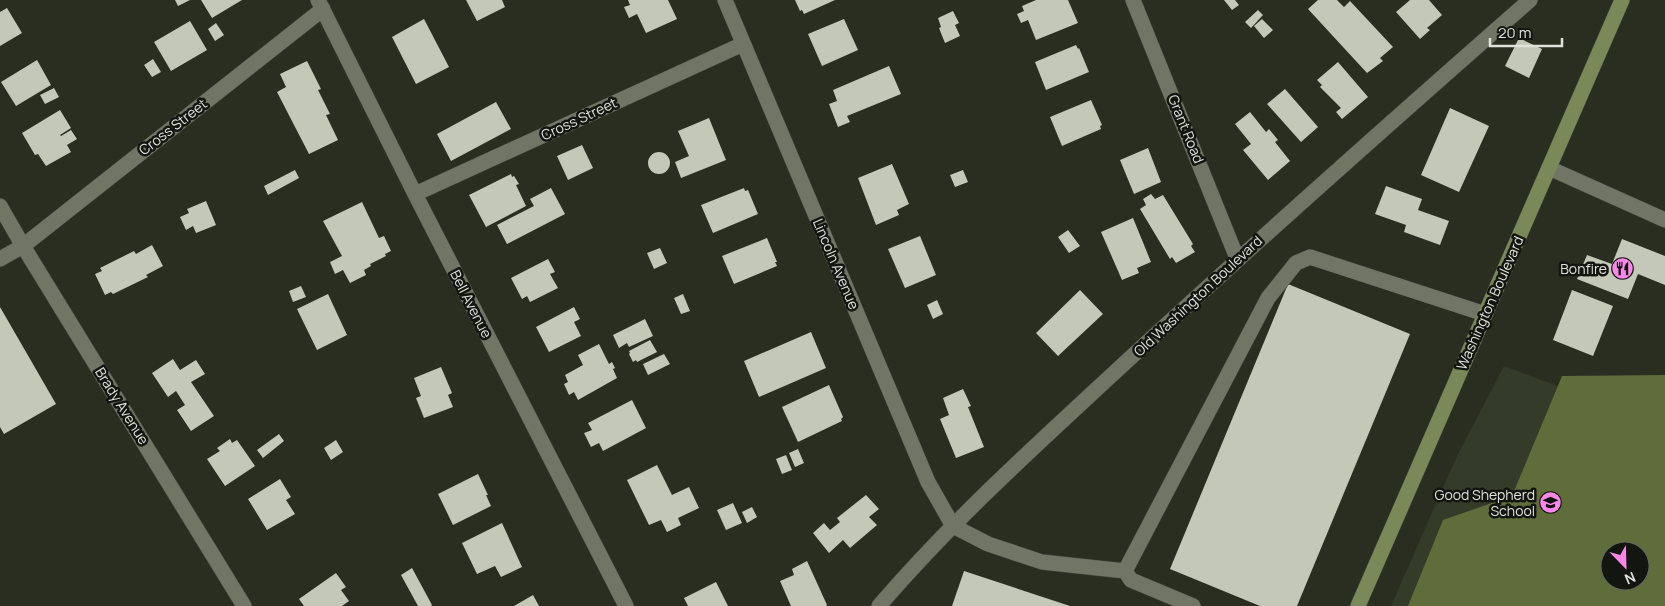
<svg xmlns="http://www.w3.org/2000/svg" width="1665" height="606" viewBox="0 0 1665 606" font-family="Manrope,sans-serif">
	<rect width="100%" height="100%" fill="#292e21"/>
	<path fill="#353b29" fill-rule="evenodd" d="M1504 366 1665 426V606H1391L1457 456ZM1610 551H1640V581H1610Z"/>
	<path fill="#5e6d3a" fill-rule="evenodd" d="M1665 375V606H1408L1443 520 1512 496 1562 376ZM1610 551H1640V581H1610Z"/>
	<path fill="#c3c8b9" d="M175 0H190L178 6Z
		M201 0H242L212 18Z
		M466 0H502L505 7 477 21Z
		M628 0H668L677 19 646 33 637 14 629 18 624 7 630 5Z
		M795 0H835L804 14 802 10 800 11Z
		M1036 0H1068L1078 23 1036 40 1028 20 1021 23 1017 14 1024 11 1022 6Z
		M1224 0H1235L1239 5 1232 10Z
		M1318 0H1337L1344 7 1350 1 1393 47 1380 58 1383 61 1367 73 1308 9Z
		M1410 0H1429L1442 15 1427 28 1430 30 1420 39 1396 12Z
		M7 8 22 33 0 46V12Z
		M1258 10 1263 15 1251 28 1245 22Z
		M953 11 959 23 955 25 960 36 945 43 939 28 941 27 938 18Z
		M424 19 449 67 416 84 392 37Z
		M844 19 858 50 822 66 808 34Z
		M1262 19 1273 30 1264 38 1254 26Z
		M190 21 207 50 171 71 154 42Z
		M216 23 224 35 215 41 208 29Z
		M1519 38 1542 49 1529 78 1505 66Z
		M1076 45 1078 49 1079 48 1089 72 1046 90 1035 62Z
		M153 59 161 72 152 77 144 65Z
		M37 60 51 85 16 106 1 82Z
		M307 61 321 89 318 90 330 114 326 115 338 140 309 154 277 92 286 87 280 74Z
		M1338 62 1368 97 1342 119 1336 112 1341 108 1320 87 1322 85 1317 80Z
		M889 66 901 94 847 116 850 122 838 127 829 104 837 101 833 90Z
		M54 88 59 97 45 104 40 95Z
		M1285 89 1318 127 1301 142 1267 104Z
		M1091 100 1102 125 1100 126 1101 129 1062 146 1050 117Z
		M496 102 511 129 451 161 437 134Z
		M1450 108 1489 126 1459 192 1421 175Z
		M60 110 71 128 60 135 61 136 71 130 77 139 67 145 71 152 46 166 38 154 35 155 22 133Z
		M1250 112 1266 132 1269 129 1278 140 1275 142 1290 161 1268 180 1243 150 1251 144 1235 124Z
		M709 118 726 160 681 178 675 162 689 156 678 131Z
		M582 145 593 168 568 180 557 156Z
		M1148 148 1161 182 1134 194 1120 160Z
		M648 163a11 11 0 1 1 22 0a11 11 0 1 1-22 0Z
		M892 164 909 204 897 210 899 215 876 225 858 178Z
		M295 170 299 178 268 195 264 186Z
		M963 170 968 182 955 187 950 175Z
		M511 174 512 177 514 176 519 184 516 185 526 206 486 227 469 195Z
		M1386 186 1422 199 1418 210 1449 221 1440 245 1404 232 1406 225 1375 214Z
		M551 188 565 214 507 244 497 225 534 206 530 199Z
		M744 188 745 191 748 190 758 214 713 233 701 205Z
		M1151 194 1155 199 1163 195 1193 244 1191 246 1195 252 1176 263 1172 257 1170 259 1140 209 1146 205 1143 199Z
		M206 201 216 225 196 233 193 226 186 230 180 217 189 213 187 209Z
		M362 202 379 238 384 236 391 251 385 254 386 256 370 264 371 266 364 270 366 275 350 283 343 270 335 274 330 262 342 256 323 221Z
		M1133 218 1151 262 1137 268 1139 273 1122 280 1101 232Z
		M1068 230 1080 246 1069 253 1058 237Z
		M920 236 936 275 905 288 888 249Z
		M767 238 777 262H775L777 266 734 284 722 256Z
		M1622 239 1665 256V285L1638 274 1628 299 1577 279 1587 255 1612 264Z
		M152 245 163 266 146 275 148 277 113 294 111 292 105 295 95 274 102 271 100 268 134 251 136 254Z
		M660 248 667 263 654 269 647 253Z
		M548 259 555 272 550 274 558 288 530 302 527 296 522 299 511 278Z
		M1288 284 1410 334 1297 606H1260L1170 569Z
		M301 286 306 297 293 302 289 291Z
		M1080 290 1103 314 1058 356 1036 333Z
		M1572 290 1613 306 1593 356 1553 340Z
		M328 294 347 335 317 350 297 309Z
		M683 294 690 311 681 314 674 298Z
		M937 300 943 314 933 319 927 305Z
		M0 307 56 404 4 434 0 427Z
		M574 307 580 319 574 322 581 336 549 352 536 327Z
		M645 319 653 336 629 347 627 343 619 348 613 335Z
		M811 332 826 368 759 397 744 361Z
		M650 340 657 352 637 362 636 360 633 362 629 354 630 353 629 351Z
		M599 344 609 364 612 362 615 368 613 369 617 378 578 400 574 392 569 395 564 384 568 382 565 375 583 365 578 355Z
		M664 354 670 364 648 375 643 364Z
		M173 359 180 370 196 360 205 374 191 382 214 416 191 431 177 410 185 405 176 391 168 397 152 373Z
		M441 367 452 393 448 395 453 407 424 418 416 398 421 396 414 378Z
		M829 385 843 417 841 419 842 421 798 442 782 407Z
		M963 389 971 406 968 407 984 447 956 458 940 419 949 415 943 398Z
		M632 400 646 428 603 451 599 443 591 447 584 433 592 430 588 423Z
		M279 434 284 441 263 458 257 450Z
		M230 439 232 443 237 440 255 466 225 486 207 459 220 451 217 448Z
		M336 440 343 452 331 460 324 448Z
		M798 449 804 463 795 467 789 453Z
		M786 455 792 470 782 474 776 459Z
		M657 465 672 495 689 487 699 508 678 518 681 525 667 532 661 520 649 525 627 480Z
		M478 474 488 495H486L491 506 453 525 438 494Z
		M280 479 291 497 286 500 295 514 267 530 248 499Z
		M866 495 879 509 869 517 877 525 850 548 843 540 829 553 813 533 824 523 830 530 840 522 837 518Z
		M733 503 742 523 726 530 717 510Z
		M752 507 757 517 747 523 742 512Z
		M502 523 522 567 501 577 495 566 477 574 462 543Z
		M807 561 827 605 826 606H791L780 581 794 575 792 569Z
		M412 568 432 605 431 606H418L401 575Z
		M964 571 1070 606H952Z
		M336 573 346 587 341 590 349 601 342 606H304L299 599Z
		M716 582 728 606H688L684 598Z
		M533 595 539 606H514Z"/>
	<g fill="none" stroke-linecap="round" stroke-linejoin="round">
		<defs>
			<path id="minor" d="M318 0 415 194 626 606
				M725 0 928 482 953 526 988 544 1042 562 1125 571
				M1133 0 1237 258
				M1549 168 1665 220
				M415 194 743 44
				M0 206 23 246 244 606
				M0 259 23 246 323 9
				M879 606C951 522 1033 448 1114 373 1251 246 1390 123 1530 0
				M1193 606 1131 580 1125 571 1268 298 1296 263 1310 257 1485 314"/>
			<path id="major" d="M1358 606 1622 0"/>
		</defs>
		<use href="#minor" stroke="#474b41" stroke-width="16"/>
		<use href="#major" stroke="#474b41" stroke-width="16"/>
		<use href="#minor" stroke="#707566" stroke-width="15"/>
		<use href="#major" stroke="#7b8959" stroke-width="15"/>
	</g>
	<defs>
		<symbol id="restaurant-disc" viewBox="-11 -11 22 22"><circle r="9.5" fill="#f987e8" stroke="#131510"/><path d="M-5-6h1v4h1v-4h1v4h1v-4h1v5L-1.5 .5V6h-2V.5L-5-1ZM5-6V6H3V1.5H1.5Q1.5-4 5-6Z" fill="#111"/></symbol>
		<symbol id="school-disc" viewBox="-11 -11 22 22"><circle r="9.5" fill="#f987e8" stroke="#131510"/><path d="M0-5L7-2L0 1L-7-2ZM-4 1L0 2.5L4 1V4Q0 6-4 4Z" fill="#111"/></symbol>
	</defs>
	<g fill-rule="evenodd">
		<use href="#restaurant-disc" x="1610" y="256" width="25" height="25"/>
		<use href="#school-disc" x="1538" y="490" width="25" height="25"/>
	</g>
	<g text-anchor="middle" stroke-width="5" stroke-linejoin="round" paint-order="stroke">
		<g font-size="14" fill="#dfe2da" stroke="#131510">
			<text transform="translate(579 119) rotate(-25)" y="5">Cross Street</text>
			<text transform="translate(173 127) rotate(-38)" y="5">Cross Street</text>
			<text transform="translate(1186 129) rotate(68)" y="5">Grant Road</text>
			<text transform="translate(836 264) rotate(67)" y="5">Lincoln Avenue</text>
			<text transform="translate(1198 296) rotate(-43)" y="5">Old Washington Boulevard</text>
			<text transform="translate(1490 303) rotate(-66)" y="5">Washington Boulevard</text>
			<text transform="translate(471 304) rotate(63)" y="5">Bell Avenue</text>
			<text transform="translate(122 406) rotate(58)" y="5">Brady Avenue</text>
		</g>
		<g font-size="14" fill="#dfe2da" stroke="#131510" text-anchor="end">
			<text x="1607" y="274">Bonfire</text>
			<text x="1535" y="500">Good Shepherd<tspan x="1535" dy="16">School</tspan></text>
		</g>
	</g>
	<g transform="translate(1625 566) rotate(157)"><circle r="24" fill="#131510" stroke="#656761"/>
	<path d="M0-4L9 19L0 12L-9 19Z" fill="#f987e8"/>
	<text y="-8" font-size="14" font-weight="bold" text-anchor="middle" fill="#dfe2da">N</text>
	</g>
	<path d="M1490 38v8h72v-8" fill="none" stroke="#dfe2da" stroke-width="2.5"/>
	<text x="1498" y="38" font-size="15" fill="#dfe2da" stroke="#131510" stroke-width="4" paint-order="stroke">20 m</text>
</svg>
